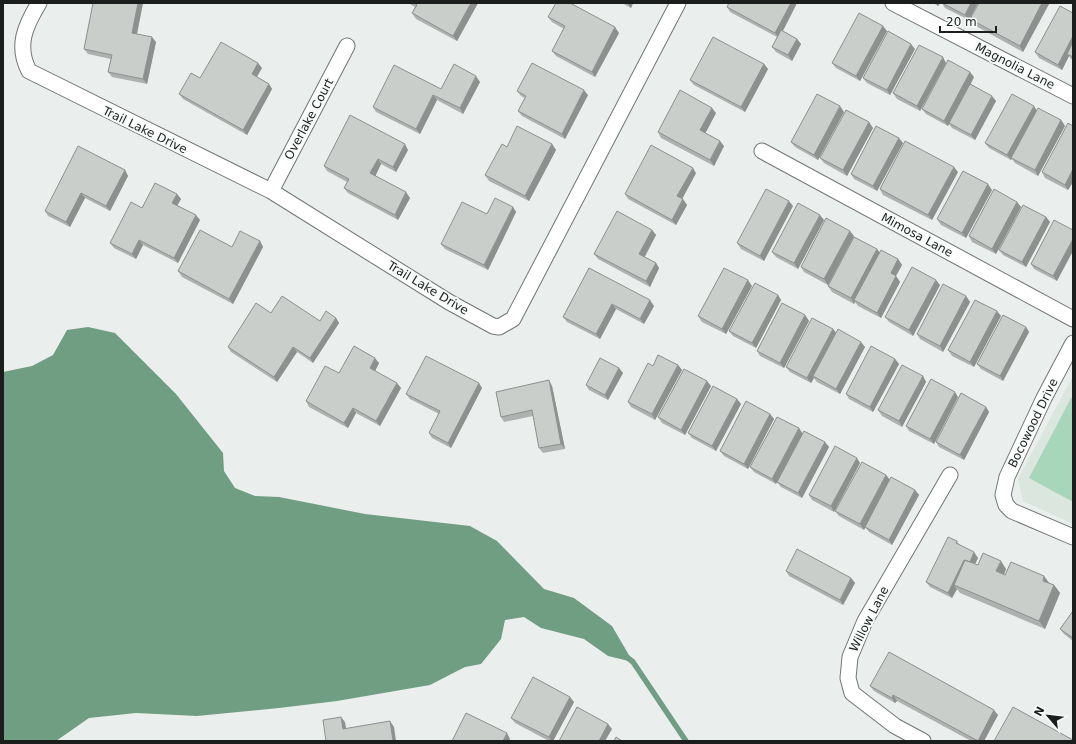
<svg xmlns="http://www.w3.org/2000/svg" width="1076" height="744" viewBox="0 0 1076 744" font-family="'DejaVu Sans',sans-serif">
	<rect width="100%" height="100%" fill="#eaeeec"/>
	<path fill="#dae6de" d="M1073 376V524L1023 501 1018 479Z"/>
	<path fill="#a7d6bb" d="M1071 398 1073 399V502L1029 478Z"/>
	<path fill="#6f9e83" d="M88 327 115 333 176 394 223 453 224 471 235 488 255 496 279 497 365 514 470 526 497 541 544 589 574 598 612 626 633 662 608 656 584 639 541 628 524 617 505 620 501 639 481 664 465 667 430 685 337 701 279 708 197 716 136 713 89 718 56 741H3V372L32 366 53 355 67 330Z"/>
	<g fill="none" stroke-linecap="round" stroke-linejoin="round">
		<path stroke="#6f9e83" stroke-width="5.5" d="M628 658 633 662 686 741"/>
		<defs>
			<path id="street" d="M39 3C25 26 16 46 29 71L271 191 449 302 493 326 499 327 513 319 678 3
				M893 3 1073 96
				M762 151 1073 319
				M271 191 347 46
				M1073 343 1044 398 1007 477 1003 495 1006 505 1012 511 1073 537
				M923 741 895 726 852 693 848 678 850 657 865 621 950 475"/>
		</defs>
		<use href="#street" stroke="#717573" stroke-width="17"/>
		<use href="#street" stroke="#fff" stroke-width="15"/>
	</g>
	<path fill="#aeb1af" d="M93 3H143L137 34 156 42 147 84 112 77 108 72 111 59 88 54 84 49Z
		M408 3H478L457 41 416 19 412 13 415 7Z
		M622 3H633L631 8Z
		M797 3 783 31 797 39 801 44 792 61 776 52 772 47 777 37 730 12 727 7Z
		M933 3H940L938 6Z
		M942 3H978L969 20 945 8Z
		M1049 4 1023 52 974 25 970 19Z
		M1073 13V60L1071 59 1069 56 1062 70 1039 58 1035 52Z
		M548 17 619 33 595 77 556 56 552 51 564 29 552 22Z
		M887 31 860 81 836 68 832 63Z
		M915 49 890 95 867 83 863 78Z
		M946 63 920 111 897 99 893 93Z
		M764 64 768 69 745 112 694 85 690 80Z
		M262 68 257 77 269 84 272 89 247 135 183 99 179 94 200 78Z
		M974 77 971 84 996 101 975 140 952 128 949 124 948 126 926 114 922 109Z
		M480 82 463 114 437 100 420 134 376 112 373 107 441 89Z
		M517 91 588 95 565 139 522 116 518 111 525 98 521 96Z
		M1037 110 1061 120 1065 126 1038 176 1015 163 1012 159 1011 160 989 148 985 143Z
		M844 112 818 160 795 147 791 142Z
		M716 113 705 133 724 146 714 166 661 138 658 132Z
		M1073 126V182L1068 190 1045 178 1042 172Z
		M873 128 847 176 824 163 820 158Z
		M903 143 877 191 854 179 851 174Z
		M552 144 556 150 529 201 489 181 485 175Z
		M408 150 396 172 381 164 375 176 410 198 398 220 348 193 344 188 347 182 327 171 324 166Z
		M125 170 128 176 110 211 85 198 70 227 48 216 45 211Z
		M958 172 932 220 883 195 880 189Z
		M696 173 682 199 687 205 676 225 628 199 625 194Z
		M992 190 966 238 941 225 937 219Z
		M177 194 181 199 177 205 200 220 178 263 143 245 136 259 114 248 110 243 142 208Z
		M1017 202 1021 207 996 254 972 242 969 236Z
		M793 206 764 261 741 249 737 243Z
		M513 207 516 212 488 270 445 249 441 244 487 214Z
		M1046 217 1050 222 1026 267 1003 255 999 250Z
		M824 220 798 269 776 257 772 252Z
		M1054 220 1057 281 1034 269 1031 264Z
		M652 230 656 235 645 257 656 263 659 268 650 287 598 259 594 254Z
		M854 236 828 285 804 272 801 267Z
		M260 241 263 247 233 304 182 277 178 271 232 247Z
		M877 249 879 252 898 259 902 265 896 276 900 282 881 318 858 306 855 302 854 304 832 292 828 286Z
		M589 268 654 306 644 324 616 309 600 339 567 322 563 317Z
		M940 285 913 336 889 322 885 317Z
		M752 286 726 334 702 322 698 316Z
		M778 295 781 300 756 348 733 336 729 331Z
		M966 296 970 302 943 352 920 339 917 334Z
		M271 313 320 321 336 318 339 323 313 363 297 352 277 382 231 352 228 347Z
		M805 315 809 321 784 368 760 356 757 351Z
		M1001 316 974 367 952 356 948 350Z
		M1026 327 1029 332 1003 381 981 369 977 364Z
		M833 329 836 333 865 347 840 394 817 382 814 378 811 383 790 372 786 367Z
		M895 359 899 364 873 412 849 399 846 394Z
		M379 363 375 371 401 388 380 426 356 413 348 428 309 407 306 401 339 373Z
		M678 365 682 370 655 420 631 407 628 402 653 366Z
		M619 368 623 373 608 400 589 390 586 385Z
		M923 376 926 382 902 427 882 416 878 410Z
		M552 386 565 449 543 453 539 448 533 416 504 422 501 417Z
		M711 386 685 435 662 423 658 417Z
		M482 388 451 448 432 438 429 433 439 414 410 399 406 394Z
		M958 397 934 444 909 431 906 426Z
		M737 399 741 404 716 451 692 438 688 433Z
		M986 407 989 412 964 460 939 447 936 442Z
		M770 414 774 419 748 469 724 456 720 451Z
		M803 434 829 447 802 498 781 487 777 482 776 484 754 472 750 467Z
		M860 463 834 512 812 500 809 495Z
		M886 475 890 480 915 490 919 495 892 545 869 532 865 527 864 530 839 516 835 511Z
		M957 541 960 546 978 558 975 564 978 565 1006 569 1004 575 1049 583 1054 585 1060 593 1045 629 960 593 957 589 952 598 930 587 926 582Z
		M786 571 851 578 855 583 843 605 789 576Z
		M1073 611V641L1064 634 1060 629Z
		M870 686 998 715 984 741H971L897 701 895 703 874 691Z
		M574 702 553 741H549L515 723 511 718Z"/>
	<path fill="#8d908e" d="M138 3H143L136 38 132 33Z
		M471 3H478L457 41 453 36Z
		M627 3H633L631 8Z
		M791 3H797L779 38 775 33Z
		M936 3H940L938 6Z
		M971 3H978L969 20 965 15Z
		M1042 3H1048L1049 4 1023 52 1020 46Z
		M883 26 887 31 860 81 856 76Z
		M615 27 619 33 595 77 592 72Z
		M1073 36V49L1067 54 1069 56 1062 70 1058 65Z
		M152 37 156 42 147 84 143 79Z
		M797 39 801 44 792 61 788 55Z
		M911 44 915 49 890 95 887 90Z
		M943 57 946 63 920 111 917 106Z
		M258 63 262 68 255 79 252 74Z
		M764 64 768 69 745 112 741 107Z
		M970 72 974 77 948 126 944 121Z
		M476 76 480 82 463 114 460 108Z
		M269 84 272 89 247 135 243 130Z
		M584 90 588 95 565 139 562 134Z
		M433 95 437 100 420 134 416 129Z
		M992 96 996 101 975 140 971 135Z
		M840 106 844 112 818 160 814 155Z
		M1034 106 1037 111 1011 160 1007 155Z
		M712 108 716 113 704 136 700 130Z
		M1061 120 1065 126 1038 176 1035 170Z
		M869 122 873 128 847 176 843 170Z
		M899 138 903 143 877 191 873 186Z
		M720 141 724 146 714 166 710 160Z
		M405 144 408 150 396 172 393 167Z
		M552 144 556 150 529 201 525 196Z
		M378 159 381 164 374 179 370 173Z
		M954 167 958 172 932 220 928 215Z
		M693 168 696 173 681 201 677 196Z
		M1073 169V182L1068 190 1065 185Z
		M125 170 128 176 110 211 106 206Z
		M988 184 992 190 966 238 962 233Z
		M406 192 410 198 398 220 395 215Z
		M81 193 85 198 70 227 66 222Z
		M177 194 181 199 176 208 172 203Z
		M683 199 687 205 676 225 672 220Z
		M789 201 793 206 764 261 760 256Z
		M1017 202 1021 207 996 254 992 249Z
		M513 207 516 212 488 270 484 265Z
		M196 215 200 220 178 263 174 258Z
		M820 215 824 220 798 269 794 263Z
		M1046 217 1050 222 1026 267 1022 262Z
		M652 230 656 235 643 259 639 254Z
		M850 231 854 236 828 285 824 279Z
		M1073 239V251L1057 281 1053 276Z
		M139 240 143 245 136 259 132 254Z
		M260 241 263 247 233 304 229 299Z
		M877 249 881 254 854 300 855 302 854 304 851 298Z
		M898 259 902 265 894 279 891 273Z
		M656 263 659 268 650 287 646 281Z
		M896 276 900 282 881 318 877 313Z
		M748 280 752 286 726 334 722 329Z
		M936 280 940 285 913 336 909 330Z
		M778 295 781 300 756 348 752 343Z
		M966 296 970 302 943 352 940 346Z
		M650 300 654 306 644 324 640 319Z
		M612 304 616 309 600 339 596 334Z
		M997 311 1001 316 974 367 970 362Z
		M805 315 809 321 784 368 780 363Z
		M336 318 339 323 313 363 310 358Z
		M1026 327 1029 332 1003 381 1000 376Z
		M833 329 837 334 813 376 814 378 811 383 807 378Z
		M861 342 865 347 840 394 836 389Z
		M293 347 297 352 277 382 274 377Z
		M375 358 379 363 374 373 370 368Z
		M895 359 899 364 873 412 870 407Z
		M678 365 682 370 655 420 652 414Z
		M619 368 623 373 608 400 605 395Z
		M923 376 926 382 902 427 899 421Z
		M549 380 552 386 565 449 561 444Z
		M707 381 711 386 685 435 681 430Z
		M397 383 401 388 380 426 376 421Z
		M479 383 482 388 451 448 448 443Z
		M955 392 958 397 934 444 930 439Z
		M737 399 741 404 716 451 712 446Z
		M986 407 989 412 964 460 960 455Z
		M353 408 356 413 348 428 344 423Z
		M770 414 774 419 748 469 744 464Z
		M799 428 803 434 776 484 772 479Z
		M825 442 829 447 802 498 798 493Z
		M857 458 860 463 834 512 831 506Z
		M886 475 890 480 864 530 860 524Z
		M915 490 919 495 892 545 889 540Z
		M974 552 978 558 973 568 969 562Z
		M964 560 968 565 954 585 957 589 952 598 948 593Z
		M1001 561 1006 569 1002 579 996 571Z
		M1044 576 1050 584 1043 581Z
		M851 578 855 583 843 605 840 600Z
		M1054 585 1060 593 1045 629 1039 621Z
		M893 695 897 701 895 703 892 698Z
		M570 697 574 702 553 741H551L549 737Z
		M994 710 998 715 984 741H978Z
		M341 717 345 722 347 734 343 729Z
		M390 721 394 727 396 741H393Z
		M608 724 612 729 605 741H599Z
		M507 733 510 739 509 741H503Z"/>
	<path fill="#cacecb" stroke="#8d908e" d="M93 3H138L132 33 152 37 143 79 108 72 112 55 84 49Z
		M414 3H471L453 36 412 13 417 5Z
		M556 3H570L615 27 592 72 552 51 565 26 548 17Z
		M729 3H791L775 33 727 7Z
		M942 3H971L965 15Z
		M979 3H1042L1020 46 970 19Z
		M1060 6 1073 13V36L1058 65 1035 52Z
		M859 13 883 26 856 76 832 63Z
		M781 30 797 39 788 55 772 47Z
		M888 31 911 44 887 90 863 78Z
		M713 37 764 64 741 107 690 80Z
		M221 42 258 63 252 74 269 84 243 130 179 94 191 73 200 78Z
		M1073 42V57L1067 54Z
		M919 45 943 57 917 106 893 93Z
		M948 60 970 72 944 121 922 109Z
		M532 63 584 90 562 134 518 111 526 96 517 91Z
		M454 64 476 76 460 108 433 95 416 129 373 107 394 65 441 89Z
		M970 84 992 96 971 135 949 123Z
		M680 90 712 108 700 130 720 141 710 160 658 132Z
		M817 94 840 106 814 155 791 142Z
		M1012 94 1034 106 1007 155 985 143Z
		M1038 108 1061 120 1035 170 1011 158Z
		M846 110 869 122 843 170 820 158Z
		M350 115 405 144 393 167 378 159 370 173 406 192 395 215 344 188 349 179 324 166Z
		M1068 123 1073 126V169L1065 185 1042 172Z
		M517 126 552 144 525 196 485 175 502 144 507 147Z
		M876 126 899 138 873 186 851 174Z
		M905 141 954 167 928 215 880 189Z
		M651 145 693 168 677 196 683 199 672 220 625 194Z
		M78 146 125 170 106 206 81 193 66 222 45 211Z
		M963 171 988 184 962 233 937 219Z
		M155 183 177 194 172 203 196 215 174 258 139 240 132 254 110 243 131 202 142 208Z
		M766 189 789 201 760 256 737 243Z
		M994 189 1017 202 992 249 969 236Z
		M495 198 513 207 484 265 441 244 462 202 487 214Z
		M798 203 820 215 794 263 772 252Z
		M1023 205 1046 217 1022 262 999 250Z
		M617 211 652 230 639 254 656 263 646 281 594 254Z
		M826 218 850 231 824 279 801 267Z
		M1054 220 1073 230V239L1053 276 1031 264Z
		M200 230 232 247 240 231 260 241 229 299 178 271Z
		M854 237 877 249 851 298 828 286Z
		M881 250 898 259 891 273 896 276 877 313 854 300Z
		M912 267 936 280 909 330 885 317Z
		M589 268 650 300 640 319 612 304 596 334 563 317Z
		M724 268 748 280 722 329 698 316Z
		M755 283 778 295 752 343 729 331Z
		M943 284 966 296 940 346 917 334Z
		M282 296 320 321 326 311 336 318 310 358 293 347 274 377 228 347 256 303 271 313Z
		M975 300 997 311 970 362 948 350Z
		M782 303 805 315 780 363 757 351Z
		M1003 315 1026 327 1000 376 977 364Z
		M812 318 833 329 807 378 786 367Z
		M838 329 861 342 836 389 813 376Z
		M354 346 375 358 370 368 397 383 376 421 353 408 344 423 306 401 325 366 339 373Z
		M871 346 895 359 870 407 846 394Z
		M658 355 678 365 652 414 628 402 648 363 653 366Z
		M426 356 479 383 448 443 429 433 440 411 406 394Z
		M600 358 619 368 605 395 586 385Z
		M902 365 923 376 899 421 878 410Z
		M684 369 707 381 681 430 658 417Z
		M931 379 955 392 930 439 906 426Z
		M549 380 561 444 539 448 532 410 501 417 496 392Z
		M713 386 737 399 712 446 688 433Z
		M961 393 986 407 960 455 936 442Z
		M746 401 770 414 744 464 720 451Z
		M777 417 799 428 772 479 750 467Z
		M804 431 825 442 798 493 777 482Z
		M835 446 857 458 831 506 809 495Z
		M862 462 886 475 860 524 835 511Z
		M891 477 915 490 889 540 865 527Z
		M948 537 957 541 956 543 974 552 970 562 964 560 948 593 926 582Z
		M797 549 851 578 840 600 786 571Z
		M983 553 1001 561 996 571 1005 575 1011 562 1044 576 1043 581 1054 585 1039 621 954 585 965 560 978 565Z
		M1073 611V638L1060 629Z
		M889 652 994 710 978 741 893 695 892 698 870 686Z
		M533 677 570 697 549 737 511 718Z
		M577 707 608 724 599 741H559Z
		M1013 707 1073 740V741H994Z
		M466 713 507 733 503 741H452Z
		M341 717 343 729 390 721 393 741H326L323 720Z
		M616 737 622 741H614Z"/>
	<g text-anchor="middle" stroke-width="4" stroke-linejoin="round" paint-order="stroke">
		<g font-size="12" fill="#1c1e1d" stroke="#f7fbf9">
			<text transform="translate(1015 66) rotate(27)" y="4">Magnolia Lane</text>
			<text transform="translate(309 119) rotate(-62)" y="4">Overlake Court</text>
			<text transform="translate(145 130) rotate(26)" y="4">Trail Lake Drive</text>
			<text transform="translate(917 235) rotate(28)" y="4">Mimosa Lane</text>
			<text transform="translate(428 288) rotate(31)" y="4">Trail Lake Drive</text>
			<text transform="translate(1033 423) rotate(-64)" y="4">Bocowood Drive</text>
			<text transform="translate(869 619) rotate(-63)" y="4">Willow Lane</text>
		</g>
	</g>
	<rect width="1076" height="744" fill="none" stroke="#1c1e1d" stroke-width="8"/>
	<g transform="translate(1048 716) rotate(298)" stroke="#f7fbf9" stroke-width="3" paint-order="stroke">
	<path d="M0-3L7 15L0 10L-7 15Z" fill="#1c1e1d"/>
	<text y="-6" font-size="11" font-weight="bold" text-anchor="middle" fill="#1c1e1d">N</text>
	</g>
	<path d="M940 26v6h56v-6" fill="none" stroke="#1c1e1d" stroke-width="2"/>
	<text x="946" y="26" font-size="12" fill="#1c1e1d" stroke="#f7fbf9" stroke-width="3" paint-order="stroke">20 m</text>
</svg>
